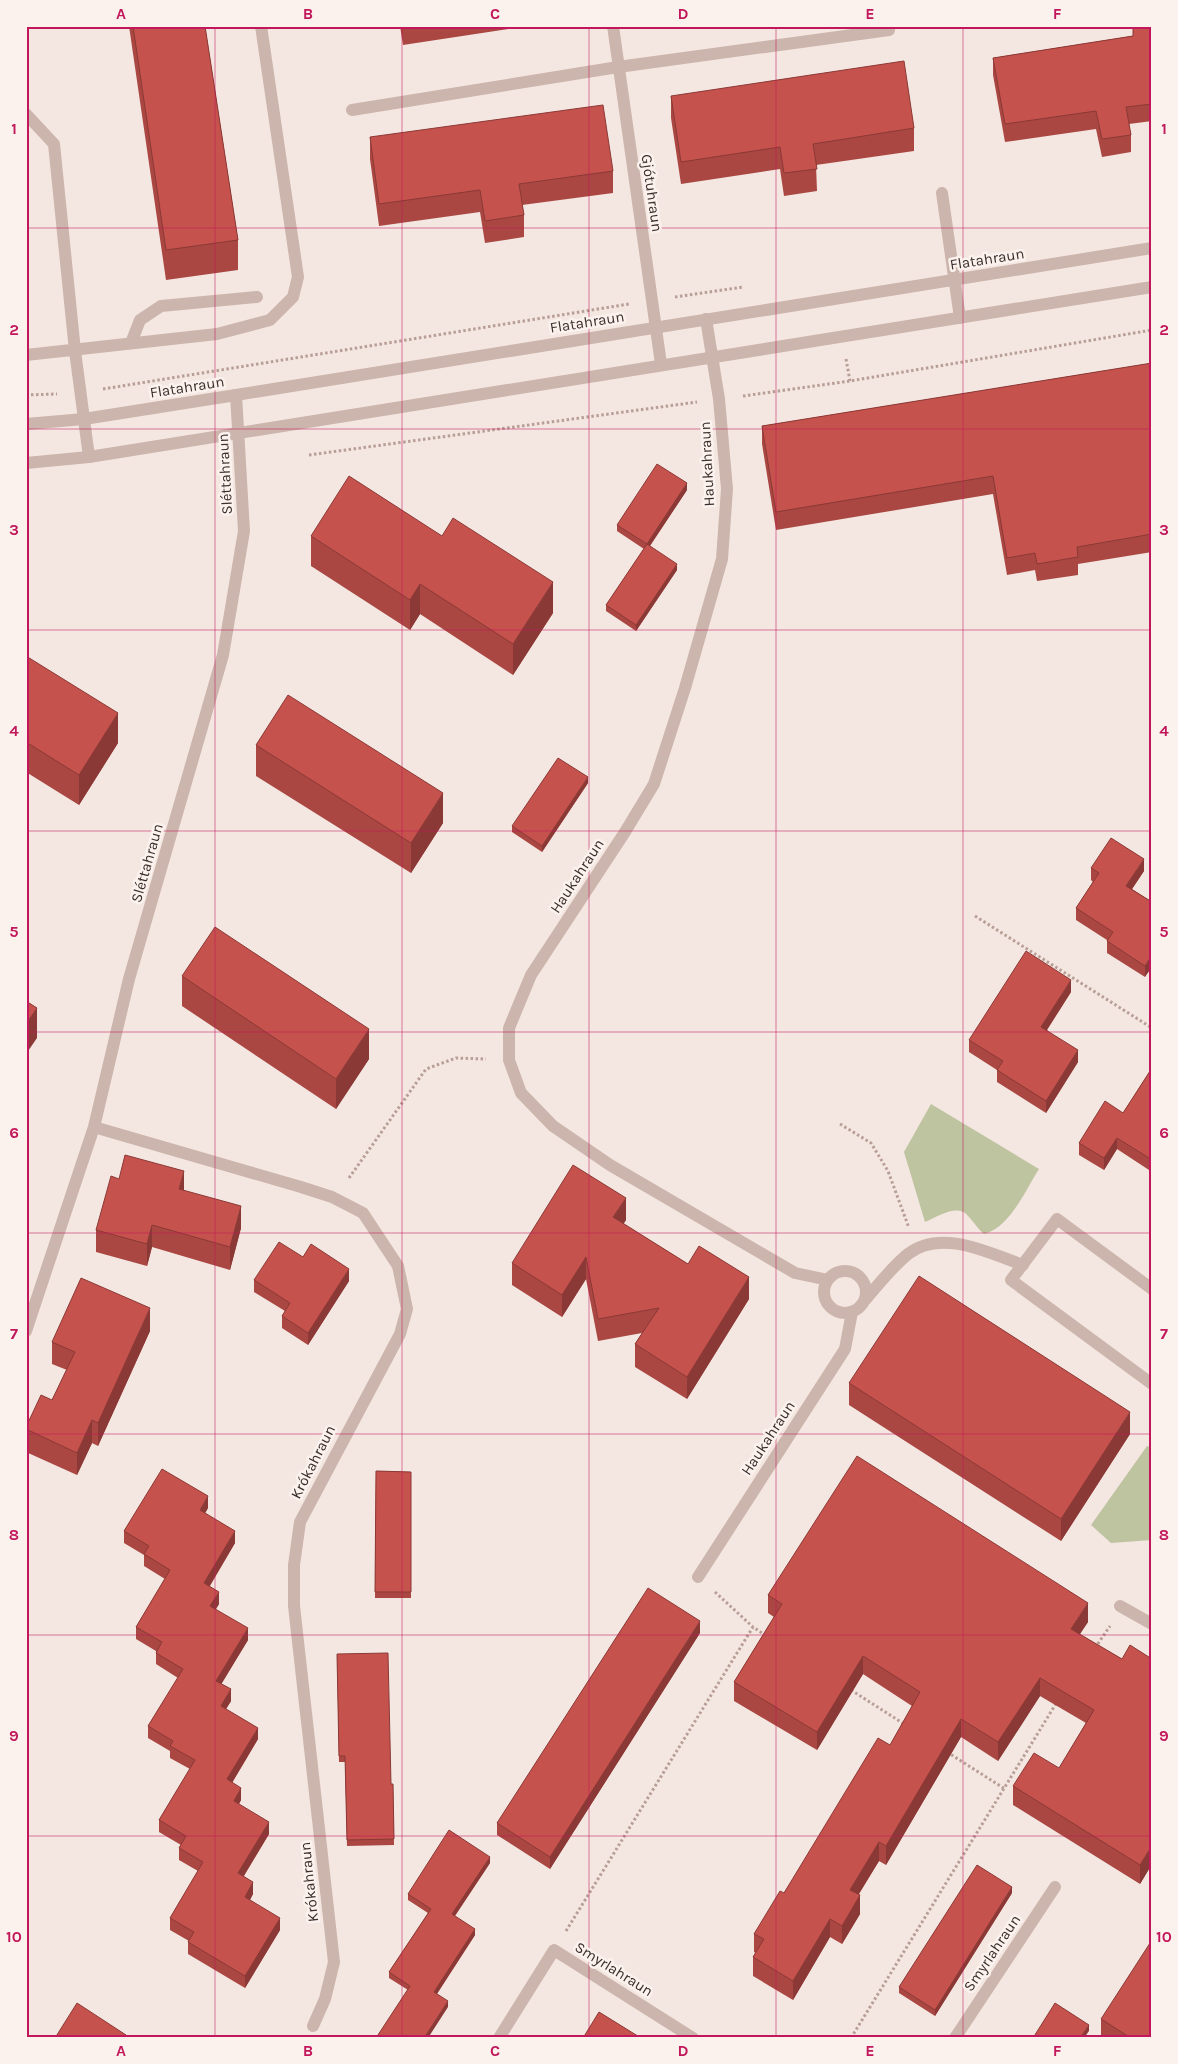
<svg xmlns="http://www.w3.org/2000/svg" width="1178" height="2064" viewBox="0 0 1178 2064" font-family="Karla,sans-serif">
	<rect width="100%" height="100%" fill="#f4e7e1"/>
	<path fill="#bec3a0" d="M931 1104 1039 1169C1025 1191 1010 1227 984 1234 977 1228 974 1222 968 1216 958 1203 937 1217 925 1222L904 1152Z
		M1147 1446 1152 1448V1540L1111 1543 1091 1525Z"/>
	<g fill="none" stroke-linecap="round" stroke-linejoin="round">
		<path stroke="#b89e96" stroke-width="3" stroke-dasharray="2.5 2.5" stroke-linecap="butt" d="M675 297 743 287
			M846 359 850 381
			M103 389 629 304
			M26 395 57 394
			M743 396 850 381 1152 330
			M309 455 697 402
			M975 916 1152 1028
			M840 1124 871 1143 888 1171 909 1228
			M349 1178 426 1069 456 1058 486 1059
			M715 1592 753 1627
			M1095 1648 1110 1626
			M851 1690 904 1724
			M947 1752 1005 1789
			M566 1931 753 1627 765 1635
			M851 2038 1057 1702"/>
		<path stroke="#ccb5ac" stroke-width="12" d="M352 110 618 67 889 30
			M26 114 54 144 75 351 89 457
			M942 193 960 318
			M131 343 140 320 161 306 257 297
			M26 355 217 334 270 320 293 297 298 277 261 26
			M1152 1289 1057 1219 1011 1280 1152 1384
			M865 1300C879 1284 892 1267 908 1254 941 1228 989 1253 1023 1265
			M698 1577 845 1349 852 1312"/>
		<path stroke="#ccb5ac" stroke-width="12" d="M613 26 661 364
			M706 319 719 399 727 489 722 559 685 688 654 784 625 832 531 975 509 1028V1060L521 1093 553 1126 610 1165 795 1273 828 1280
			M94 1127 301 1187 332 1197 363 1213 398 1266 407 1309 400 1334 300 1522 294 1565V1606L334 1962 325 1999 313 2026
			M824 1292a21 21 0 1 1 42 0a21 21 0 1 1-42 0Z
			M26 1331 94 1127 129 979 223 655 244 531 236 395
			M1120 1606 1152 1624
			M499 2038 554 1950 693 2038
			M955 2038 1055 1887"/>
		<path stroke="#ccb5ac" stroke-width="12" d="M26 424 84 419 236 395 1152 248
			M26 463 89 457 1152 287"/>
	</g>
	<path fill="#aa4742" d="M129 26H205L238 240V270L166 280Z
		M400 26H528L403 45Z
		M1152 26V121L1129 124 1131 135V152L1102 157 1096 129 1005 142 993 75V58L1132 36Z
		M671 96 914 128V151L816 165 817 191 784 196 780 169 681 184 671 118Z
		M370 137 613 171V193L522 205 524 215V237L485 243 480 212 379 226 370 159Z
		M1152 363V552L1078 564V575L1037 581 1035 570 1007 575 993 494 776 530 762 444V426Z
		M687 490 650 546 677 570 636 631 606 611V605L644 549 617 531V525Z
		M311 536 553 613 513 675 420 614 410 630 311 566Z
		M26 656 118 743 79 805 26 772Z
		M256 745 443 823 411 873 256 776Z
		M588 783 542 852 512 832V826Z
		M1091 868 1144 871 1132 889 1152 902 1145 977 1107 953V940L1076 920V908L1093 882 1091 880Z
		M182 976 369 1059 336 1109 182 1006Z
		M1071 992 1047 1030 1078 1062 1046 1113 997 1082V1070L969 1052V1040Z
		M1152 1068V1166L1149 1170 1117 1149 1104 1170 1079 1155V1143L1123 1113Z
		M119 1179 184 1190 241 1228 230 1270 152 1247 147 1266 96 1252V1230Z
		M626 1220 623 1224 688 1264 749 1299 687 1399 635 1367V1344L642 1333 598 1341 586 1279 562 1317 512 1285V1263Z
		M303 1257 349 1281 308 1345 282 1328V1316L285 1311 254 1292V1280Z
		M150 1331 98 1446 92 1443 77 1475 26 1452V1427L52 1400 67 1370 52 1364V1342Z
		M849 1383 1130 1434 1061 1541 849 1405Z
		M376 1471 411 1472V1598H375Z
		M208 1508 205 1513 235 1543 210 1586 219 1604 216 1609 248 1640 221 1684 231 1701 226 1709 258 1739 232 1783 241 1800 239 1804 269 1834 244 1876 253 1894 250 1900 280 1930 245 1988 188 1954V1942L189 1941 170 1930V1918L198 1871 179 1860V1848L181 1845 159 1832V1820L190 1769 170 1758V1751L148 1738V1726L178 1678 156 1664V1651L136 1639V1627L165 1579 144 1566V1555L124 1543V1531Z
		M768 1595 1088 1622 1079 1634 1122 1659H1152V1864L1140 1884 1013 1805V1786L1059 1768 1086 1723 1040 1696 998 1761 961 1737 886 1865 879 1861 859 1894 860 1914 842 1944 830 1937 793 2000 753 1976V1957L756 1953 754 1952V1934L890 1745 912 1706 863 1674 817 1750 734 1701V1682L774 1617 768 1613Z
		M700 1633 550 1869 497 1835V1823Z
		M337 1654 391 1784H393L394 1845 347 1846 345 1762H339Z
		M490 1863 455 1916 475 1935 437 1994 448 2007 408 1990 389 1978V1972L428 1913 408 1900V1894Z
		M1012 1893 935 2016 899 1993V1987Z
		M1101 2019 1152 2038H1101Z"/>
	<path fill="#8b3936" d="M687 483V490L647 550V544Z
		M677 564V570L636 631V625Z
		M553 582V613L513 675V644Z
		M420 584V614L410 630V600Z
		M118 713V743L79 805V775Z
		M588 777V783L542 852V846Z
		M443 793V823L411 873V843Z
		M1144 859V871L1126 898V886Z
		M1152 955V967L1145 977V966Z
		M1071 980V992L1041 1039V1027Z
		M37 1008V1038L26 1054V1024Z
		M369 1029V1059L336 1109V1079Z
		M1078 1050V1062L1046 1113V1101Z
		M1117 1138V1149L1104 1170V1158Z
		M1152 1154V1166L1149 1170V1158Z
		M184 1171V1193L179 1189Z
		M626 1198V1220L613 1240V1217Z
		M241 1206V1228L230 1270V1247Z
		M152 1225V1247L147 1266V1244Z
		M586 1257V1279L562 1317V1295Z
		M349 1269V1281L308 1345V1333Z
		M749 1277V1299L687 1399V1377Z
		M150 1308V1331L98 1446V1423Z
		M1130 1412V1434L1061 1541V1519Z
		M92 1420V1443L77 1475V1453Z
		M208 1496V1508L200 1522V1510Z
		M235 1531V1543L204 1595V1583Z
		M219 1592V1604L210 1618V1606Z
		M1088 1603V1622L1071 1648V1629Z
		M700 1621V1633L550 1869V1857Z
		M248 1628V1640L216 1693V1681Z
		M863 1656V1674L817 1750V1732Z
		M1040 1678V1696L998 1761V1742Z
		M231 1689V1701L221 1717V1706Z
		M961 1719V1737L886 1865V1846Z
		M258 1728V1739L227 1791V1779Z
		M241 1788V1800L234 1813V1801Z
		M269 1822V1834L238 1885V1873Z
		M879 1842V1861L850 1908V1890Z
		M1152 1846V1864L1140 1884V1865Z
		M490 1857V1863L452 1920V1914Z
		M253 1882V1894L245 1909V1897Z
		M1012 1887V1893L935 2016V2010Z
		M860 1895V1914L842 1944V1926Z
		M280 1918V1930L245 1988V1976Z
		M830 1919V1937L793 2000V1981Z
		M475 1929V1935L434 1998V1992Z
		M448 2001V2007L428 2038H424Z
		M1089 2025V2031L1084 2038H1080Z"/>
	<path fill="#c6524d" stroke="#8b3936" d="M133 26H205L238 240 166 250Z
		M1133 26H1152V104L1126 107 1131 135 1102 139 1096 111 1005 124 993 58 1133 36Z
		M904 61 914 128 813 144 817 169 784 173 780 147 681 162 671 96Z
		M603 105 613 171 519 184 524 215 485 221 480 190 379 204 370 137Z
		M1152 363V534L1077 547 1078 557 1037 564 1035 553 1007 558 993 476 776 512 762 426Z
		M657 464 687 483 647 544 617 525Z
		M349 476 442 536 453 518 553 582 513 644 420 584 410 600 311 536Z
		M647 544 677 564 636 625 606 605Z
		M26 656 118 713 79 775 26 742Z
		M288 695 443 793 411 843 256 745Z
		M558 758 588 777 542 846 512 826Z
		M1111 838 1144 859 1126 886 1152 902V955L1145 966 1107 941 1113 932 1076 908 1099 873 1091 868Z
		M215 927 369 1029 336 1079 182 976Z
		M1026 951 1071 980 1041 1027 1078 1050 1046 1101 997 1070 1003 1061 969 1040Z
		M26 1001 37 1008 26 1024Z
		M1152 1068V1154L1149 1158 1117 1138 1104 1158 1079 1143 1105 1101 1123 1113Z
		M125 1155 184 1171 179 1189 241 1206 230 1247 152 1225 147 1244 96 1230 111 1176 119 1179Z
		M573 1165 626 1198 613 1217 688 1264 699 1246 749 1277 687 1377 635 1344 659 1308 598 1319 586 1257 562 1295 512 1263Z
		M279 1242 303 1257 311 1244 349 1269 308 1333 282 1316 290 1303 254 1280Z
		M919 1276 1130 1412 1061 1519 849 1383Z
		M81 1278 150 1308 98 1423 92 1420 77 1453 26 1429V1427L41 1395 52 1400 75 1352 52 1342Z
		M857 1456 1088 1603 1071 1629 1122 1659 1130 1645 1152 1659V1846L1140 1865 1013 1786 1034 1753 1059 1768 1094 1710 1040 1678 998 1742 961 1719 886 1846 879 1842 850 1890 860 1895 842 1926 830 1919 793 1981 753 1957 764 1939 754 1934 780 1891 784 1893 878 1738 890 1745 920 1692 863 1656 817 1732 734 1682 782 1604 768 1595Z
		M162 1469 208 1496 200 1510 235 1531 204 1583 219 1592 210 1606 248 1628 216 1681 231 1689 221 1706 258 1728 227 1779 241 1788 234 1801 269 1822 238 1873 253 1882 245 1897 280 1918 245 1976 188 1942 194 1932 170 1918 203 1862 179 1848 186 1836 159 1820 195 1760 170 1746 173 1741 148 1726 183 1669 156 1653 162 1642 136 1627 170 1570 144 1554 149 1546 124 1531Z
		M376 1471 411 1472V1592H375Z
		M648 1588 700 1621 550 1857 497 1823Z
		M388 1653 391 1784H393L394 1839 347 1840 345 1756H339L337 1654Z
		M449 1830 490 1857 452 1914 475 1929 434 1992 448 2001 424 2038H376L410 1986 389 1972 431 1909 408 1894Z
		M977 1865 1012 1887 935 2010 899 1987Z
		M1152 1940V2038H1131L1101 2019Z
		M77 2003 126 2035 124 2038H55Z
		M1055 2003 1089 2025 1080 2038H1033Z
		M599 2012 641 2038H583Z"/>
	<path fill="none" stroke="#c2185b" stroke-width="1" stroke-opacity="0.55" d="M215 26V2038M402 26V2038M589 26V2038M776 26V2038M963 26V2038M26 228H1152M26 429H1152M26 630H1152M26 831H1152M26 1032H1152M26 1233H1152M26 1434H1152M26 1635H1152M26 1836H1152"/>
	<g text-anchor="middle" stroke-width="5" stroke-linejoin="round" paint-order="stroke">
		<g font-size="15" fill="#3b2d2b" stroke="#fbf2ee">
			<text transform="translate(652 193) rotate(82)" y="5">Gjótuhraun</text>
			<text transform="translate(987 259) rotate(-9)" y="5">Flatahraun</text>
			<text transform="translate(587 322) rotate(-9)" y="5">Flatahraun</text>
			<text transform="translate(187 387) rotate(-9)" y="5">Flatahraun</text>
			<text transform="translate(707 464) rotate(-93)" y="5">Haukahraun</text>
			<text transform="translate(225 474) rotate(-93)" y="5">Sléttahraun</text>
			<text transform="translate(147 863) rotate(-74)" y="5">Sléttahraun</text>
			<text transform="translate(577 876) rotate(-57)" y="5">Haukahraun</text>
			<text transform="translate(768 1438) rotate(-57)" y="5">Haukahraun</text>
			<text transform="translate(313 1462) rotate(-63)" y="5">Krókahraun</text>
			<text transform="translate(309 1882) rotate(-96)" y="5">Krókahraun</text>
			<text transform="translate(992 1953) rotate(-56)" y="5">Smyrlahraun</text>
			<text transform="translate(614 1969) rotate(32)" y="5">Smyrlahraun</text>
		</g>
	</g>
	<rect width="1178" height="2064" fill="none" stroke="#fbf2ee" stroke-width="55"/>
	<rect x="28" y="28" width="1122" height="2008" fill="none" stroke="#c2185b" stroke-width="2"/>
	<g font-size="16" text-anchor="middle" font-weight="bold" fill="#c2185b">
		<text x="121" y="19">A</text>
		<text x="308" y="19">B</text>
		<text x="495" y="19">C</text>
		<text x="683" y="19">D</text>
		<text x="870" y="19">E</text>
		<text x="1057" y="19">F</text>
		<text x="14" y="134">1</text>
		<text x="1164" y="134">1</text>
		<text x="14" y="335">2</text>
		<text x="1164" y="335">2</text>
		<text x="14" y="535">3</text>
		<text x="1164" y="535">3</text>
		<text x="14" y="736">4</text>
		<text x="1164" y="736">4</text>
		<text x="14" y="937">5</text>
		<text x="1164" y="937">5</text>
		<text x="14" y="1138">6</text>
		<text x="1164" y="1138">6</text>
		<text x="14" y="1339">7</text>
		<text x="1164" y="1339">7</text>
		<text x="14" y="1540">8</text>
		<text x="1164" y="1540">8</text>
		<text x="14" y="1741">9</text>
		<text x="1164" y="1741">9</text>
		<text x="14" y="1942">10</text>
		<text x="1164" y="1942">10</text>
		<text x="121" y="2056">A</text>
		<text x="308" y="2056">B</text>
		<text x="495" y="2056">C</text>
		<text x="683" y="2056">D</text>
		<text x="870" y="2056">E</text>
		<text x="1057" y="2056">F</text>
	</g>
</svg>
